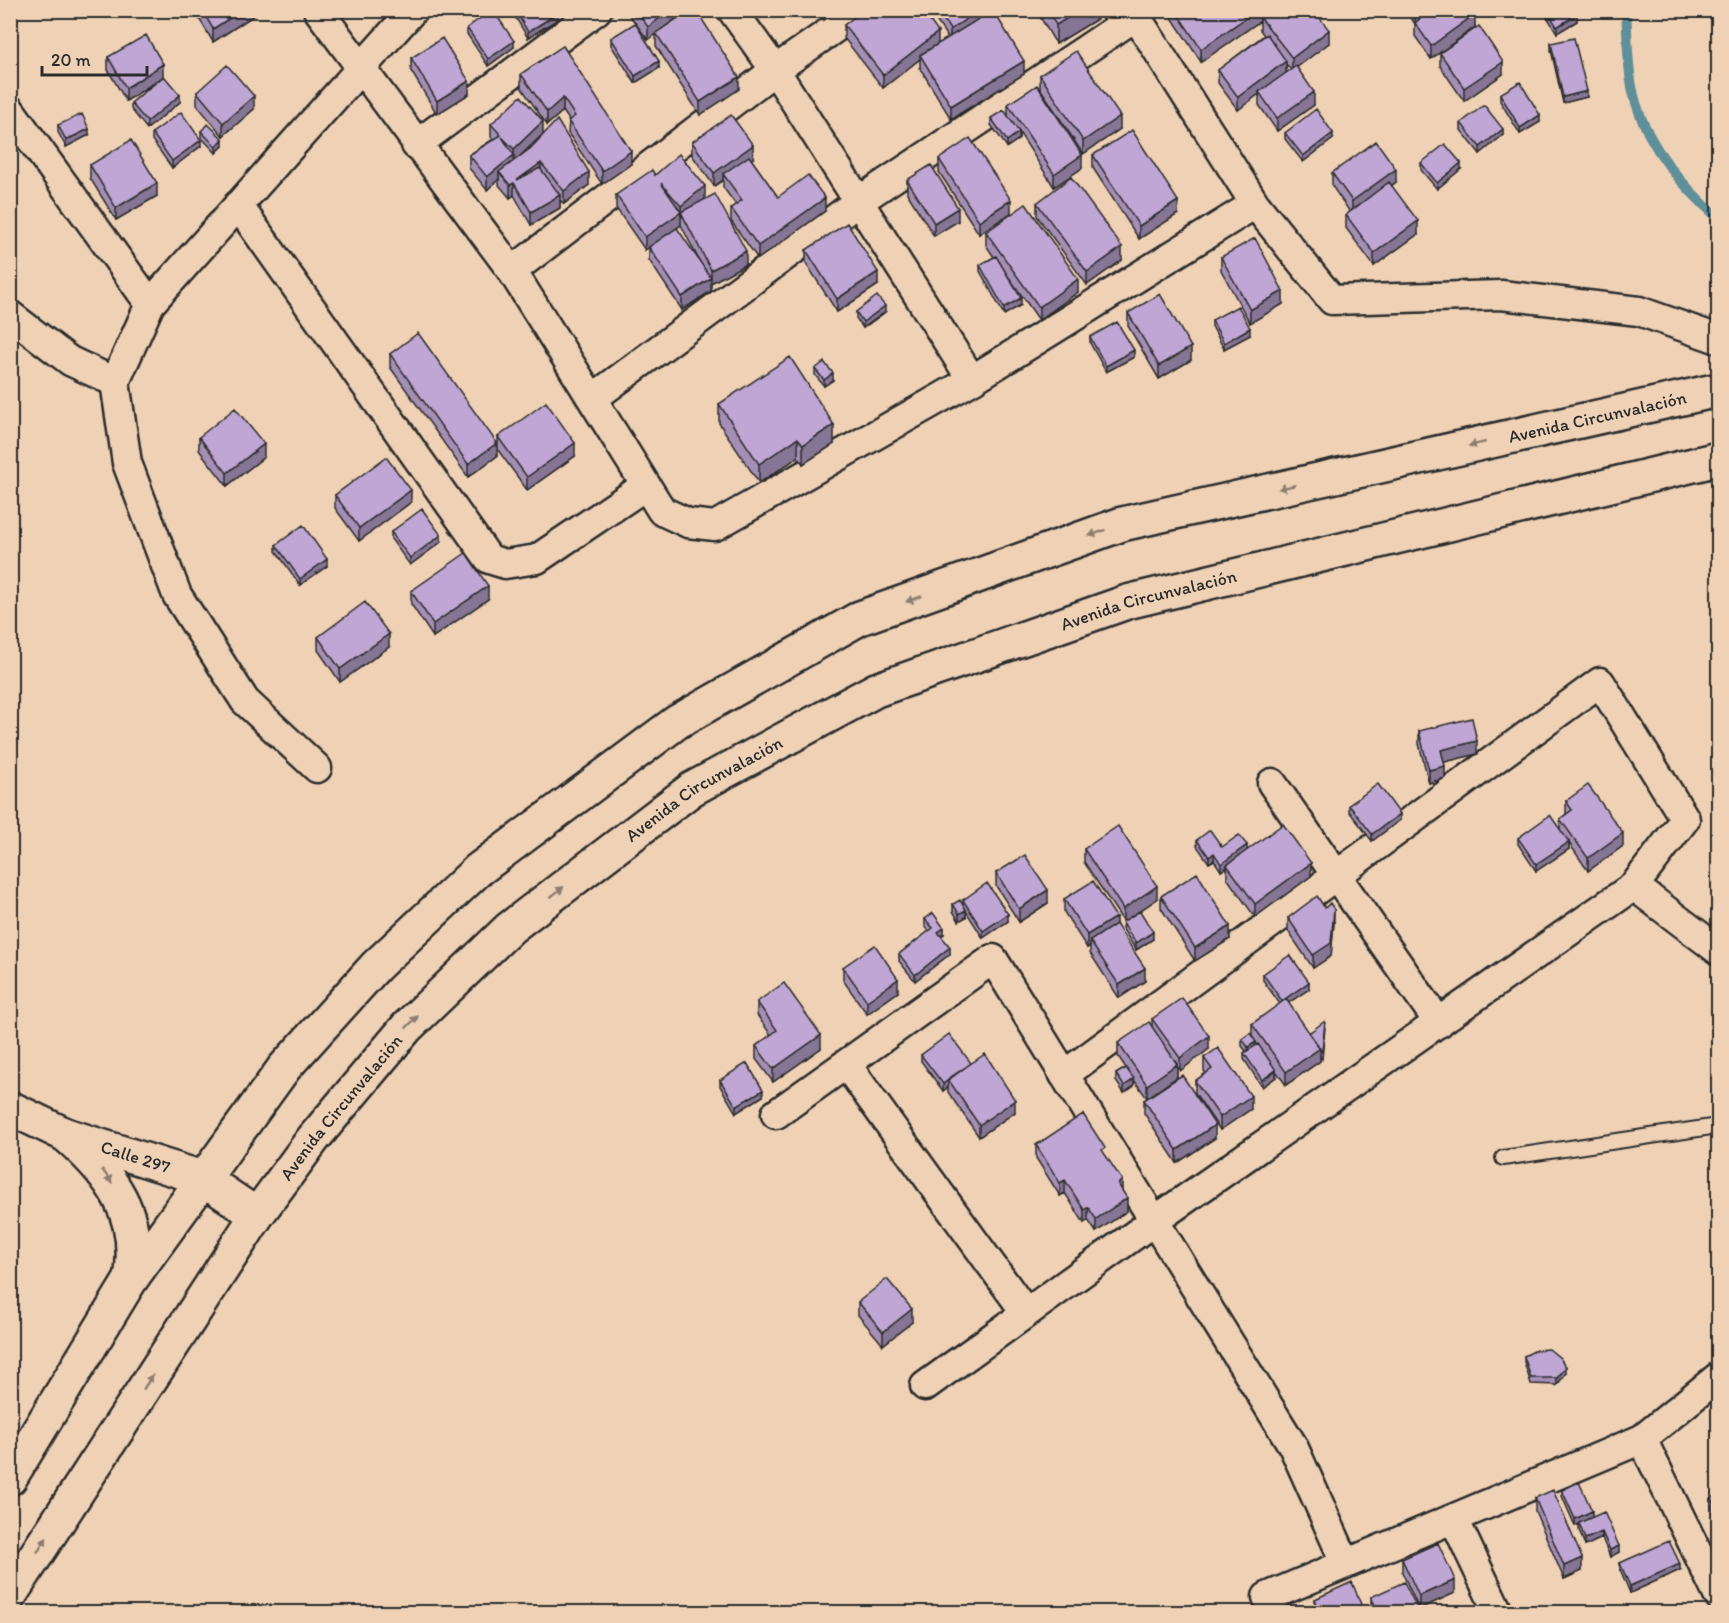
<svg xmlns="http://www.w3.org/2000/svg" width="1729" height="1623" viewBox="0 0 1729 1623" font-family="Itim,sans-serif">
	<rect width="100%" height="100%" fill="#efd2b6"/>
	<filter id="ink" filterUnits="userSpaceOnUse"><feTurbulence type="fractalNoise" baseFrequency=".0167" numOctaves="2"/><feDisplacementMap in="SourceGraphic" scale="12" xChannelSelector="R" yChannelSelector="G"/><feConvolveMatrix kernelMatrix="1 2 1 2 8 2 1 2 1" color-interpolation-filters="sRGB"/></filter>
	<g filter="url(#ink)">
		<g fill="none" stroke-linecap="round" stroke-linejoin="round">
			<path stroke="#5f8f98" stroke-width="10" d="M1626 10C1628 40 1627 74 1636 103 1650 150 1683 186 1718 218"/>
			<defs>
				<path id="lane" d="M1503 1158 1718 1126"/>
				<path id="street" d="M318 10 512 271 662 511 688 523 715 526 972 380 1255 204
					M732 10 775 70 972 380
					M1132 10 1255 204 1332 300 1501 295 1639 311 1718 339
					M10 110 150 304
					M416 145 597 10
					M238 205 489 559 505 564 537 559 645 486
					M512 271 775 70 861 10
					M10 315 70 361 115 382
					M592 399 859 201 1136 16
					M317 768 245 701 177 595 127 463 115 382 150 304 413 10
					M1272 783 1439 1023
					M846 1064 1026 1313
					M1064 1075 1600 682 1685 819 1634 886
					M776 1114 993 959 1293 1446 1346 1564
					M925 1386 1154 1221 1634 886 1718 950
					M1642 1439 1718 1595
					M1454 1519 1498 1612
					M1274 1612 1267 1597 1642 1439 1718 1377"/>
				<g id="secondary">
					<path id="s1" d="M10 1108 66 1135 202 1178 257 1215"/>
				</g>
				<g id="highway">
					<path d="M66 1135C112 1175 142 1215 131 1279"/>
					<path id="s2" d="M10 1478 131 1279 284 1068 376 966 478 870 677 722 860 618 1122 524 1718 390"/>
					<path id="s3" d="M10 1595 257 1215 313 1139 407 1027 510 928 692 789 876 690 1127 602 1718 459"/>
				</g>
			</defs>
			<use href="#lane" stroke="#2b2b2b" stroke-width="18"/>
			<use href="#street" stroke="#2b2b2b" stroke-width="33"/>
			<use href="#secondary" stroke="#2b2b2b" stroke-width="38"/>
			<use href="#highway" stroke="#2b2b2b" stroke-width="38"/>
			<use href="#lane" stroke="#efd2b6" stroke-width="14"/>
			<use href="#street" stroke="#efd2b6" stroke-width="28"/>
			<use href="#secondary" stroke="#efd2b6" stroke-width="33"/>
			<use href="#highway" stroke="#efd2b6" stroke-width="33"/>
		</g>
		<path fill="#a58fb6" stroke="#2b2b2b" stroke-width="1.5" fill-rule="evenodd" d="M194 10H262L213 42Z
			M511 10H556L558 19 528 38Z
			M627 10H687L662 29 739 89 700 115 656 46V34L648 40 627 12Z
			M818 10H839L824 20Z
			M929 10H987V14L1024 74 951 119 920 68V59L883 88 844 38V25L938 44 948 38Z
			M1036 10H1097V19L1056 44Z
			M1167 10H1314L1329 43 1297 67 1314 105 1277 131 1259 105V94L1238 110 1218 83V70L1264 35 1260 30V21L1201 62ZM1286 64 1291 70 1286 73Z
			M1406 10H1473L1475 27 1431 59 1415 36V24Z
			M1543 10H1575L1577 21 1557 33Z
			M467 28 514 47 488 66 467 34Z
			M611 38 659 68 635 83 611 45Z
			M1551 43 1587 97 1563 103 1551 50Z
			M563 46 631 164 602 184 568 133 569 120 563 111 547 125 521 87V74Z
			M1440 53 1503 74 1464 101 1440 66Z
			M108 57 163 76 180 102 147 129 131 109V103L155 83 126 101 108 70Z
			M411 58 469 94 437 114 411 71Z
			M1040 75 1120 129 1083 154 1040 88Z
			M197 92 254 109 223 136 197 105Z
			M1500 94 1540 122 1520 134 1500 101Z
			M1008 104 1082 168 1054 187 1019 132V139L1007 147 991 125V118L1008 117Z
			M1461 123 1503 135 1480 154 1461 130Z
			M491 124 543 134 520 156 531 148 589 185 564 204 560 200V208L531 225 514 195 510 198 499 185V179L487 190 469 168V155L493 139 491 137Z
			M58 125 89 135 66 147 58 132Z
			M201 131 223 146 216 153 201 137Z
			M152 133 201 146 172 168 152 140Z
			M1285 133 1333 139 1303 162 1285 139Z
			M692 142 753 158 751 159 778 197 825 211 758 259 731 221V208L736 205 723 187V180L714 186 692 155Z
			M1093 155 1178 214 1139 239 1093 168Z
			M939 159 1011 213 979 234 939 172Z
			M1421 163 1461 169 1437 189 1421 170Z
			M90 165 157 196 116 220 90 178Z
			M1332 173 1396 182 1391 186 1418 234 1374 266 1346 228V215L1350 212 1332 186Z
			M655 175 705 199 702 201 746 264 711 283V281V291L682 310 649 260V247L645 250 616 208V195ZM681 225 702 266 652 245Z
			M907 180 958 221 934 236 907 193Z
			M1037 203 1122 260 1087 285 1037 216Z
			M986 232 1078 292 1039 320 1008 276 1021 305 1004 315 980 271V265L994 257 986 245Z
			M806 250 878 285 837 312 806 263Z
			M1221 257 1283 304 1250 323 1221 270Z
			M856 312H885L863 328 856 318Z
			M1128 313 1191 360 1159 379 1128 326Z
			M1212 320 1250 335 1224 349 1212 326Z
			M1090 337 1134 357 1106 372 1090 343Z
			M390 354 497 456 468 477 390 367Z
			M815 369 833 380 824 386 815 375Z
			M719 404 834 444 803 464 798 457 759 483 719 423Z
			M199 437 264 457 227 486 199 450Z
			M498 437 575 456 527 490 498 450Z
			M335 495 411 502 359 541 335 508Z
			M391 532 441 542 410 565 391 539Z
			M276 545 327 566 300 585 276 551Z
			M411 591 488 599 433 637 411 604Z
			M318 637 389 647 340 682 318 650Z
			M1419 731 1477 754 1444 762 1445 778 1429 783 1419 744Z
			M1566 801 1623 846 1588 871 1569 843V849L1536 871 1518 844V838L1560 830V819L1566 814Z
			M1349 805 1400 820 1372 841 1349 811Z
			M1197 840 1222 847 1247 850 1311 876 1255 917 1227 878V867L1221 871 1214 860 1209 863 1197 846Z
			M1084 849 1157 899 1139 911 1153 939 1136 950 1122 928 1123 921 1084 862Z
			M996 873 1048 903 1019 922 996 886Z
			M1161 896 1230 939 1195 961 1161 908Z
			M1064 899 1116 924 1145 981 1119 998 1090 953V946L1087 948 1064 912Z
			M963 900 1008 921 983 938 966 911V917L959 921 953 911V904L963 905Z
			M1288 918 1334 922 1331 956 1313 968 1288 931Z
			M925 919 944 934 941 936 950 954 915 981 899 961V954L929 931 925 926Z
			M843 967 898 992 867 1014 843 980Z
			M1263 974 1309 989 1288 1003 1309 1033 1325 1028 1322 1059 1320 1056V1061L1286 1085 1276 1071V1077L1262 1087 1244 1059V1053L1246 1051 1242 1046V1039L1252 1036V1024L1280 1004 1263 980Z
			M757 1002 821 1048 773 1082 756 1059V1046L771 1035 757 1015Z
			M1152 1019 1209 1049 1180 1071 1177 1066V1077L1147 1098 1134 1080V1086L1124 1093 1116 1081V1074L1126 1068 1118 1056V1043L1152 1027Z
			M921 1055 971 1064 1015 1112 979 1137 948 1092V1087L943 1091 921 1061Z
			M1204 1058 1251 1109 1220 1130 1195 1093V1081L1206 1073 1204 1071Z
			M720 1080 763 1096 736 1113 720 1086Z
			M1144 1100 1215 1138 1177 1163 1144 1113Z
			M1036 1145 1105 1155 1122 1190 1127 1211 1096 1232 1088 1220 1084 1223 1065 1193 1060 1196 1036 1158Z
			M858 1302 912 1322 883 1345 858 1315Z
			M1524 1356 1566 1373 1557 1385 1531 1384 1524 1362Z
			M1562 1490 1592 1517 1619 1552 1610 1557 1602 1538 1585 1546 1579 1530V1524L1575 1526 1562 1496Z
			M1719 1495V1528L1712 1511V1498Z
			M1535 1498 1582 1571 1564 1579 1535 1511Z
			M1402 1559 1455 1593 1419 1609 1402 1572Z
			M1620 1563 1680 1570 1630 1593 1620 1569Z
			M1371 1597 1419 1612H1376L1371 1604Z
			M1315 1599 1364 1612H1315Z"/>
		<path fill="#867494" stroke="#2b2b2b" stroke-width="1.5" d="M242 10H262L213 42V29Z
			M670 10H687L648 40V27Z
			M824 10H839L824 20Z
			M979 10H987V18L950 43V30Z
			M1080 10H1097V19L1056 44V25Z
			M1257 10H1273L1260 17V21L1201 62V49Z
			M1425 10H1434L1415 24V17Z
			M558 13V19L528 38V32Z
			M1475 14V27L1431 59V46Z
			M1577 14V21L1557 33V27Z
			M1329 30V43L1292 71V58Z
			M938 32V44L920 55V59L883 88V75Z
			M514 41V47L488 66V59Z
			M659 61V68L635 83V76Z
			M1024 61V74L951 119V106Z
			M1286 61V74L1259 92V94L1238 110V97Z
			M1503 62V74L1464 101V88Z
			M163 64V77L126 101V88Z
			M739 77V89L700 115V102Z
			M469 81V94L437 114V101Z
			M1587 91V97L1563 103V97Z
			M1314 92V105L1277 131V118Z
			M180 95V102L147 129V122Z
			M254 96V109L223 136V123Z
			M563 98V111L547 125V112Z
			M1540 115V122L1520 134V128Z
			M1120 116V129L1083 154V141Z
			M543 121V134L514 162V149Z
			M89 129V135L66 147V140Z
			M1503 129V135L1480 154V147Z
			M1019 132V139L1007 147V141Z
			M1333 133V139L1303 162V156Z
			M223 139V146L216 153V147Z
			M201 140V146L172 168V161Z
			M753 145V158L726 178 723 174V180L714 186V173Z
			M631 151V164L602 184V171Z
			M514 155V168L499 172V179L487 190V177Z
			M1082 155V168L1054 187V174Z
			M541 163V176L517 180Z
			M1461 163V169L1437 189V183Z
			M1396 169V182L1352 214V201Z
			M589 172V185L564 204V191Z
			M157 183V196L116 220V208Z
			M514 183V195L510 198V185Z
			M705 186V199L683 217 681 212V225L645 250V237L681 212V206Z
			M560 195V208L531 225V212Z
			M825 198V211L758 259V246Z
			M1011 200V213L979 234V221Z
			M1178 201V214L1139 239V226Z
			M958 208V221L934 236V223Z
			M1418 221V234L1374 266V253Z
			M1122 247V260L1087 285V272Z
			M746 251V264L711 283V270Z
			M878 272V285L837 312V299Z
			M711 278V291L682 310V297Z
			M1078 279V292L1039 320V307Z
			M1283 291V304L1250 323V310Z
			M1021 298V305L1004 315V308Z
			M885 306V312L863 328V322Z
			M1250 328V335L1224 349V343Z
			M1191 347V360L1159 379V366Z
			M1134 350V357L1106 372V366Z
			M833 373V380L824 386V380Z
			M834 425V444L803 464V445Z
			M798 438V457L759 483V464Z
			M497 443V456L468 477V464Z
			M575 443V456L527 490V477Z
			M264 444V457L227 486V473Z
			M411 490V502L359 541V528Z
			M441 535V542L410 565V558Z
			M327 559V566L300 585V579Z
			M488 586V599L433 637V624Z
			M389 634V647L340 682V669Z
			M1477 741V754L1441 763V750Z
			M1445 766V778L1429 783V770Z
			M1400 814V820L1372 841V834Z
			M1623 833V846L1588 871V858Z
			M1569 842V849L1536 871V864Z
			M1247 845V852L1227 865V867L1221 871V864Z
			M1214 853V860L1209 863V857Z
			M1311 863V876L1255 917V904Z
			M1157 886V899L1123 922V909Z
			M1048 890V903L1019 922V909Z
			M1334 909V922L1331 956 1313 968V955Z
			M966 910V917L959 921V914Z
			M1008 914V921L983 938V931Z
			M1116 917V930L1090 941V946L1087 948V935Z
			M1230 926V939L1195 961V948Z
			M944 928V934L938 938V932Z
			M1153 932V939L1136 950V943Z
			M950 947V954L915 981V975Z
			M1145 968V981L1119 998V985Z
			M898 979V992L867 1014V1001Z
			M1309 982V989L1282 1007V1001Z
			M821 1035V1048L773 1082V1069Z
			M1209 1036V1049L1180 1071V1058Z
			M1256 1042V1049L1248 1054V1047Z
			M1320 1048V1061L1286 1085V1072Z
			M1177 1064V1077L1147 1098V1085Z
			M1276 1070V1077L1262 1087V1080Z
			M1134 1079V1086L1124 1093V1086Z
			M948 1080V1087L943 1091V1084Z
			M763 1090V1096L736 1113V1106Z
			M1251 1096V1109L1220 1130V1117Z
			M1015 1100V1112L979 1137V1125Z
			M1215 1125V1138L1177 1163V1150Z
			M1065 1180V1193L1060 1196V1183Z
			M1122 1180V1193L1118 1184Z
			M1127 1198V1211L1096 1232V1219Z
			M1088 1207V1220L1084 1223V1210Z
			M912 1309V1322L883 1345V1332Z
			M1566 1367V1373L1557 1385V1378Z
			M1592 1511V1518L1575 1526V1519Z
			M1602 1532V1538L1585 1546V1539Z
			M1619 1546V1552L1610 1557V1550Z
			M1582 1558V1571L1564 1579V1566Z
			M1680 1564V1570L1630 1593V1586Z
			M1455 1580V1593L1419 1609V1596Z"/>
		<path fill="#c0a6d4" stroke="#2b2b2b" stroke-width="1.5" d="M202 10H242L213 29Z
			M491 10H493L514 41 488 59 467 28Z
			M515 10H556L558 13 528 32Z
			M636 10H670L648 27Z
			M690 10H696L739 77 700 102 656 33Z
			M863 10H922L938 32 883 75 844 25Z
			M938 10H979L950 30Z
			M993 10 1024 61 951 106 920 55Z
			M1048 10H1080L1056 25Z
			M1175 10H1257L1201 49Z
			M1268 10H1314L1329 30 1292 58 1260 17Z
			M1410 10H1425L1415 17Z
			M1431 10H1473L1475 14 1431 46 1415 23Z
			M1547 10H1575L1577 14 1557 27Z
			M635 23 659 61 635 76 611 38Z
			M1479 26 1503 62 1464 88 1440 53Z
			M1267 34 1286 61 1238 97 1218 70Z
			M146 35 163 64 126 88 108 57Z
			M442 38 469 81 437 101 411 58Z
			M1574 38 1587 91 1563 97 1551 43Z
			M563 46 631 151 602 171 568 121 575 116 563 98 547 112 521 74Z
			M1076 51 1120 116 1083 141 1040 75Z
			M227 65 254 96 223 123 197 92Z
			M1296 66 1314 92 1277 118 1259 92Z
			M164 76 180 95 147 122 131 103Z
			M1520 82 1540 115 1520 128 1500 94Z
			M1037 85 1082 155 1054 174 1008 104Z
			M521 96 543 121 514 149 502 137 514 155 487 177 469 155 501 135 491 124Z
			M1484 105 1503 129 1480 147 1461 123Z
			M1316 109 1333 133 1303 156 1285 133Z
			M1004 110 1019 132 1007 141 991 118Z
			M181 112 201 140 172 161 152 133Z
			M82 114 89 129 66 140 58 125Z
			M731 115 753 145 714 173 692 142Z
			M557 120 589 172 564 191 541 163 517 180 540 168 560 195 531 212 514 183 510 185 499 172 531 148Z
			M208 124 223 139 216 147 201 131Z
			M1132 130 1178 201 1139 226 1093 155Z
			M970 138 1011 200 979 221 939 159Z
			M131 140 157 183 116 208 90 165Z
			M1376 141 1396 169 1352 201 1332 173Z
			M1445 144 1461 163 1437 183 1421 163Z
			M679 154 705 186 681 206 661 183 681 212 645 237 616 195 652 170 655 175Z
			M749 156 778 197 808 175 825 198 758 246 731 208 742 200 723 174Z
			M931 165 958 208 934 223 907 180Z
			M1071 177 1122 247 1087 272 1037 203Z
			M1389 182 1418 221 1374 253 1346 215Z
			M715 194 746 251 711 270 681 212Z
			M1026 204 1078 279 1039 307 986 232Z
			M847 223 878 272 837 299 806 250Z
			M677 228 711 278 682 297 649 247Z
			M1255 238 1283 291 1250 310 1221 257Z
			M996 256 1021 298 1004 308 980 265Z
			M1160 294 1191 347 1159 366 1128 313Z
			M877 296 885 306 863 322 856 312Z
			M1238 306 1250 328 1224 343 1212 320Z
			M1117 322 1134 350 1106 366 1090 337Z
			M418 333 497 443 468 464 390 354Z
			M790 357 834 425 803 445 798 438 759 464 719 404Z
			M824 362 833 373 824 380 815 369Z
			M546 402 575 443 527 477 498 437Z
			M235 408 264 444 227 473 199 437Z
			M386 457 411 490 359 528 335 495Z
			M422 509 441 535 410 558 391 532Z
			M303 525 327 559 300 579 276 545Z
			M466 553 488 586 433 624 411 591Z
			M365 602 389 634 340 669 318 637Z
			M1472 718 1477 741 1441 750 1445 766 1429 770 1419 731Z
			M1378 784 1400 814 1372 834 1349 805Z
			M1588 785 1623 833 1588 858 1560 819 1572 810 1566 801Z
			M1550 815 1569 842 1536 864 1518 838Z
			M1283 824 1311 863 1255 904 1227 865Z
			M1118 826 1157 886 1123 909 1084 849Z
			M1210 830 1222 847 1239 835 1247 845 1221 864 1214 853 1209 857 1197 840Z
			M1025 855 1048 890 1019 909 996 873Z
			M1197 873 1230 926 1195 948 1161 896Z
			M1093 881 1116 917 1087 935 1064 899Z
			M987 883 1008 914 983 931 963 900Z
			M1317 896 1325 908 1330 903 1334 909 1331 943 1313 955 1288 918Z
			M960 900 966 910 959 914 953 904Z
			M1140 911 1153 932 1136 943 1122 922Z
			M933 913 944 928 938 932 950 947 915 975 899 954 933 928 925 919Z
			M1116 924 1145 968 1119 985 1090 941Z
			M875 945 898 979 867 1001 843 967Z
			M1290 955 1309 982 1282 1001 1263 974Z
			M784 983 821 1035 773 1069 756 1046 777 1030 757 1002Z
			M1182 998 1209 1036 1180 1058 1152 1019Z
			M1286 999 1320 1048 1286 1072 1252 1024Z
			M1325 1021 1322 1052 1309 1033Z
			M1149 1022 1177 1064 1147 1085 1118 1043Z
			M1250 1033 1256 1042 1248 1047 1242 1039Z
			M949 1034 971 1063 943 1084 921 1055Z
			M1258 1044 1276 1070 1262 1080 1244 1053Z
			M1218 1048 1251 1096 1220 1117 1195 1081 1212 1069 1204 1058Z
			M985 1054 1015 1100 979 1125 948 1079Z
			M747 1063 763 1090 736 1106 720 1080Z
			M1126 1068 1134 1079 1124 1086 1116 1074Z
			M1182 1075 1215 1125 1177 1150 1144 1100Z
			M1083 1114 1105 1148 1102 1150 1122 1180 1118 1184 1127 1198 1096 1219 1088 1207 1084 1210 1065 1180 1060 1183 1036 1145Z
			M887 1279 912 1309 883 1332 858 1302Z
			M1549 1349 1560 1358 1566 1367 1557 1378H1531L1524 1356 1536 1350Z
			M1579 1482 1592 1511 1575 1519 1562 1490Z
			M1553 1490 1582 1558 1564 1566 1535 1498Z
			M1719 1495V1515L1712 1498Z
			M1604 1512 1619 1546 1610 1550 1602 1532 1585 1539 1579 1523Z
			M1669 1541 1680 1564 1630 1586 1620 1563Z
			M1438 1543 1455 1580 1419 1596 1402 1559Z
			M1352 1582 1364 1612H1320L1315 1599Z
			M1404 1582 1419 1612H1379L1371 1597Z"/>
		<defs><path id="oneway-solid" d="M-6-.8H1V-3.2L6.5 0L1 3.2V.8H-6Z" transform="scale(1.5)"/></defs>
		<g fill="#8d7e70">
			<use href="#oneway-solid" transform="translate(1477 444) rotate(167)"/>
			<use href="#oneway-solid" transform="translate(1287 487) rotate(167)"/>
			<use href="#oneway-solid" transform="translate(1097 533) rotate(160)"/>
			<use href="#oneway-solid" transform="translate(914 599) rotate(160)"/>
			<use href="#oneway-solid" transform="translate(557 892) rotate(-38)"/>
			<use href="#oneway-solid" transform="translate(412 1022) rotate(-45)"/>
			<use href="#oneway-solid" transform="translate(107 1176) rotate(54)"/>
			<use href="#oneway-solid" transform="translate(148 1382) rotate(-57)"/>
			<use href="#oneway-solid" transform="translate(42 1545) rotate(-57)"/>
		</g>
	</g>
	<g text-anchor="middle" stroke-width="4.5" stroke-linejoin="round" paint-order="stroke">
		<g font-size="18" fill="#2b2b2b" stroke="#efd2b6">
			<text dy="6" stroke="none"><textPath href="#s2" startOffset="1995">Avenida Circunvalación</textPath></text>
			<text dy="6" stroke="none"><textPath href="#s3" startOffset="1562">Avenida Circunvalación</textPath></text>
			<text dy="6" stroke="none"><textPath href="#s3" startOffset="1076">Avenida Circunvalación</textPath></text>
			<text dy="6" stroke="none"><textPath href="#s3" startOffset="590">Avenida Circunvalación</textPath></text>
			<text dy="6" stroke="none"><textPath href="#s1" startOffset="135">Calle 297</textPath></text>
		</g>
	</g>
	<rect width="1729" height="1623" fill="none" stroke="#efd2b6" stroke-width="36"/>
	<rect x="18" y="18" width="1693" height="1587" fill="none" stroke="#2b2b2b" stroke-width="2" filter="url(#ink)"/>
	<path d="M42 66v9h105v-9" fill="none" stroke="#2b2b2b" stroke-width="3"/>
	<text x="51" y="66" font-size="18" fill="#2b2b2b" stroke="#efd2b6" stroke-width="4.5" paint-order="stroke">20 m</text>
</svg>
